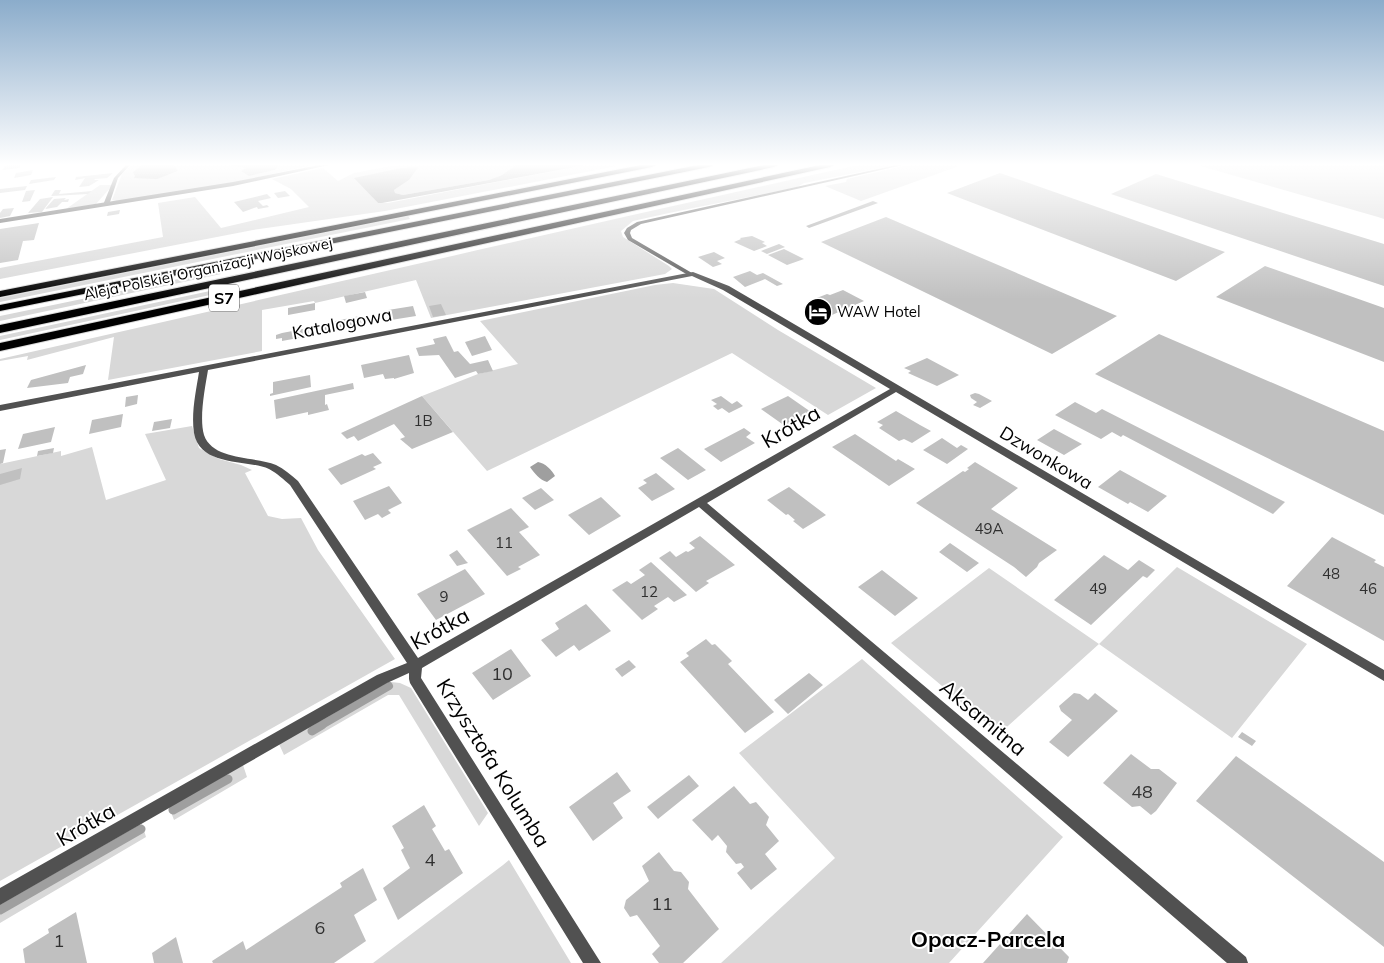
<svg xmlns="http://www.w3.org/2000/svg" width="1384" height="963" viewBox="0 0 1384 963" font-family="Mulish,sans-serif">
	<rect width="100%" height="100%" fill="#fff"/>
	<path fill="#d8d8d8" d="M131 165H142L133 172C154 181 157 179 178 171L174 165H228L247 168 249 176 275 170 278 165H313L232 183 117 201 112 200 122 174Z
		M397 165H516L502 175 489 180 403 195 395 193 394 190 409 180 418 166 401 168 368 192 378 203H388L586 165H622L385 211 253 230 0 279V268L163 237 158 203 195 197 221 228 309 207 291 189 272 179 323 168 338 181 354 173Z
		M858 165H895L804 183 797 187C743 199 687 208 633 221L621 231 623 237 669 266 672 269 665 274 431 318 416 280 315 303 314 301 262 310V351L108 380 114 337 27 360 28 356 0 361V359C286 294 572 228 858 165Z
		M908 165H962L861 201 825 186 846 182 847 179Z
		M1197 165H1384V219L1378 217Z
		M100 185H111V187L96 204 66 209Z
		M408 216 410 219 0 302V298Z
		M217 271 221 274 0 321V316Z
		M673 283 714 289 778 330 876 388 828 415 732 353 487 471 422 396 478 374 518 364 480 321 655 285Z
		M224 288V292L0 340V336Z
		M192 426 199 448 219 459 241 465 252 470 245 473 268 516 282 519 301 518 318 550 395 659 0 881V464L61 451V456L92 447 106 500 166 480 145 434Z
		M1177 567 1307 644 1232 738 1099 644 999 734 891 643 989 568 1099 644Z
		M862 659 1063 837 949 963H721L835 858 739 753Z
		M391 682 400 683 411 688 488 813 479 826 399 695H388L284 755 279 744 384 684Z
		M243 765 247 777 174 820 169 807Z
		M142 824 146 837 0 923V904Z
		M509 860 571 963H373L503 865Z"/>
	<path fill="#9f9f9f" d="M142 165H174L178 171 157 179 134 178 135 176 133 172Z
		M228 165H278V166L275 170 249 176 241 171 246 168Z
		M516 165H586L382 203H378L354 178 401 168 419 166 409 180 394 190 395 193 403 195 489 180 502 175Z
		M873 201 878 203 809 228 806 226Z
		M538 462C545 463 552 470 555 476L547 482C540 480 534 473 530 467Z"/>
	<g fill="none" stroke-linecap="round" stroke-linejoin="round">
		<path stroke="#9f9f9f" stroke-width="8" d="M320 726 389 686"/>
		<path stroke="#9f9f9f" stroke-width="9" d="M312 731 322 725
			M173 810 228 779
			M0 910 141 829"/>
	</g>
	<path fill="#c0c0c0" d="M6 165H21L19 168 2 170Z
		M33 170 31 175 14 178 16 173Z
		M113 173 107 178 95 179 94 180H99L89 186 79 187 85 178 75 180 76 177Z
		M1000 173 1225 252 1176 281 947 193Z
		M1156 174 1384 244V286L1111 194Z
		M56 177 54 180 29 184 31 180Z
		M27 186 25 190 0 193V189Z
		M35 190 30 201 22 202 26 191Z
		M55 190H61L59 194 92 191 88 194 51 196Z
		M285 191 290 196 278 198 274 193Z
		M267 194 271 198 258 201 263 206 267 205 269 207 258 209 257 207 243 212 234 202Z
		M53 197 42 212 28 213 40 199Z
		M66 198 64 200 69 199 68 202H62L57 207 45 209 54 199Z
		M14 208 10 216 0 218V213L3 209Z
		M120 210 119 214 107 216 108 212Z
		M886 217 1117 316 1052 354 821 242Z
		M39 223 34 240 23 241 18 260 0 263V229Z
		M752 236 765 242 762 243 767 246 754 251 734 242 741 239 740 238Z
		M779 244 785 247 767 254 761 251Z
		M784 249 804 259 787 265 768 255Z
		M714 252 725 258 717 261 722 264 713 267 698 257Z
		M1265 266 1384 308V362L1216 297Z
		M750 271 757 275 763 273 783 284 777 286 765 279 745 287 733 277Z
		M843 290 864 301 825 318 804 307 813 303 809 301 827 294 830 295Z
		M365 292 367 298 346 303 344 296Z
		M315 303V310L288 315V308Z
		M441 304 446 315 433 317 429 306Z
		M413 306 416 316 391 320 388 310Z
		M360 316 362 326 327 333 326 330 322 331V326L326 325 325 323Z
		M308 328 309 336 282 341V338L276 339V335L282 333Z
		M1159 334 1384 431V515L1095 374Z
		M446 336 454 352 458 351 470 364 488 360 493 371 478 374 476 371 455 378 439 355 419 356 416 348 435 344 433 339Z
		M485 336 492 350 472 356 465 342Z
		M409 355 414 373 394 379V378L385 379 383 374 364 378 361 365Z
		M927 358 959 375 937 386 908 373 911 371 904 368Z
		M86 365 83 374 70 377 68 383 27 388 31 380Z
		M310 375 311 387 270 396V394L273 393V382Z
		M353 383 354 389 325 395V405L327 404 329 410 308 415V412L276 419 274 400Z
		M975 393 979 394 992 401 980 408 973 405 977 402 971 398 970 395Z
		M138 395 137 404 125 407 126 397Z
		M422 396 453 432 412 449 400 439 405 437 394 424 358 441 354 436 347 439 341 433Z
		M721 396 732 404 737 401 743 406 729 413 722 408 718 410 713 406 717 404 711 400Z
		M788 396 811 412 785 426 761 409Z
		M1075 402 1096 413 1102 409 1285 502 1273 514 1123 435 1121 437 1112 432 1101 439 1055 415Z
		M896 411 920 425 931 431 912 443 904 439 899 441 879 428 883 425 877 422Z
		M123 414 121 427 89 434 92 420Z
		M172 419 170 428 152 431 154 422Z
		M55 427 51 442 18 449 23 434Z
		M744 428 751 433 746 437 755 443 721 462 704 449Z
		M1054 429 1082 444 1064 455 1037 440Z
		M855 434 896 461 898 459 915 469 889 486 832 447Z
		M942 438 957 448 961 445 968 449 947 464 923 450Z
		M54 448 53 453 37 456 38 451Z
		M678 448 706 470 688 480 660 458Z
		M6 449 3 463 0 464V450Z
		M373 453 382 463 373 467 376 469 341 485 328 469 362 454 365 456Z
		M975 462 1018 488 991 509 1057 550 1039 563 1037 567 1026 577 1014 567 916 503 963 471 965 472 969 469 967 468Z
		M22 468 20 479 0 485V474Z
		M1120 470 1167 496 1148 512 1130 502 1128 504 1098 487Z
		M656 473 675 489 652 501 638 488 647 483 643 480Z
		M389 486 402 503 388 510 391 513 382 518 378 514 365 520 353 501Z
		M789 487 826 515 803 529 793 521 795 520 788 514 786 515 767 500Z
		M541 488 554 500 535 510 522 498Z
		M601 497 621 516 589 535 568 515Z
		M511 508 529 527 519 532 540 555 518 567 521 569 507 576 467 530Z
		M700 536 735 565 706 581 709 583 696 592 659 558 670 551 676 557 686 551 688 552 695 548 689 543Z
		M1332 537 1376 560 1374 562 1384 567V641L1287 586Z
		M950 543 979 563 967 572 939 552Z
		M457 550 466 561 468 563 457 566 449 555Z
		M1104 555 1128 570 1139 560 1155 570 1147 578 1143 576 1091 625 1054 600Z
		M651 562 687 595 674 602 668 597 654 606 658 609 642 620 612 590 627 581 631 584 645 575 639 570Z
		M465 569 485 594 436 620 417 594Z
		M882 570 918 598 895 616 858 587Z
		M586 604 611 631 579 651 574 645 556 657 541 640 559 629 555 623Z
		M706 639 712 645 715 644 732 661 728 664 774 712 745 733 680 662 689 656 686 653Z
		M511 649 531 676 493 700 472 673Z
		M629 660 636 667 622 677 615 669Z
		M809 673 823 685 788 714 774 700Z
		M1074 693 1080 694 1088 700 1095 693 1118 711 1068 757 1049 742 1072 720 1061 711 1059 706Z
		M1242 732 1256 741 1252 746 1238 737Z
		M1131 754 1151 769H1159L1177 783 1156 811 1151 815 1140 806 1132 807 1103 783Z
		M1236 756 1384 862V947L1196 801Z
		M617 772 631 791 613 803 623 818 593 841 569 807Z
		M689 775 699 786 658 819 647 807Z
		M734 786 750 804 756 802 769 817 766 825 779 841 765 854 777 869 751 890 737 873 744 867 741 863 736 864 726 852 727 846 718 835 712 841 692 820Z
		M424 805 436 826 432 829 445 851 449 849 463 873 398 920 383 888 410 868 401 850 404 848 392 826Z
		M659 852 674 871 681 872 689 882 688 889 719 929 683 963H659L652 954 660 946 637 915 630 917 624 908 626 900 649 881 642 866Z
		M363 868 377 900 354 915 366 941 334 963H213L212 961 243 941 246 950 342 887 340 883Z
		M76 912 87 963H25L23 949 49 933 48 929Z
		M1027 914 1069 957 1067 963H983Z
		M176 937 183 963H154L152 953Z"/>
	<g fill="none" stroke-linecap="round" stroke-linejoin="round">
		<defs>
			<path id="highway" d="M641 165H656L652 167 0 297V291Z
				M698 165H713L709 167 0 311V305Z
				M764 165H778L774 167 0 333V325Z
				M820 165H834L830 167 0 351V343Z"/>
		</defs>
		<use href="#highway" stroke="#dbdbdb" stroke-width="2"/>
		<path fill="#515151" fill-rule="evenodd" d="M126 165H130L118 178 109 205 104 206 103 205 114 178Z
			M896 165H903L641 224 631 230 630 233 632 238 692 273V275H688L628 240 624 233 627 228 637 222Z"/>
		<path fill="#515151" fill-rule="evenodd" d="M319 165H329L233 186 0 223V219L233 182Z
			M693 272 729 286 1384 670V681L896 392 707 503 1246 957 1248 963H1227L699 507 422 668 421 678 601 963H583L410 683 409 679V673L387 683 0 905V888L377 675 407 663 290 485C284 480 277 473 269 469 246 459 200 467 194 433 191 413 196 391 199 372L0 411V405ZM692 276 723 290 890 389 418 658 298 481C291 475 284 469 276 465 255 456 213 461 204 435 199 418 205 388 208 370Z"/>
		<use href="#highway" fill="#000" fill-rule="evenodd"/>
	</g>
	<linearGradient id="sky" x2="0" y2="1"><stop stop-color="#8baccb"/><stop offset="0.55" stop-color="#fff"/><stop offset="1" stop-color="#fff" stop-opacity="0"/></linearGradient>
	<rect width="1384" height="299" fill="url(#sky)"/>
	<defs>
		<symbol id="hotel-disc" viewBox="-11 -11 22 22"><circle r="9.5" fill="#000" stroke="#fff"/><path d="M-6-4.5h1.5V1H6V5H4.5V3h-9V5H-6ZM-4 0a1.8 1.8 0 1 1 3.6 0ZM.5 0V-2.5h3Q6-2.5 6 0Z" fill="#fff"/></symbol>
	</defs>
	<g fill-rule="evenodd">
		<use href="#hotel-disc" x="802" y="296" width="32" height="32"/>
	</g>
	<g text-anchor="middle" stroke-width="4" stroke-linejoin="round" paint-order="stroke">
		<g font-size="15" fill="#000" stroke="#fff">
			<text transform="translate(208 269) rotate(-12)" y="5">Aleja Polskiej Organizacji Wojskowej</text>
		</g>
		<g font-size="15" fill="#000" stroke="#fff" text-anchor="start">
			<text x="837" y="317">WAW Hotel</text>
		</g>
		<g font-size="15" fill="#303030">
			<text x="423" y="426">1B</text>
			<text x="989" y="534">49A</text>
			<text x="504" y="548">11</text>
			<text x="1331" y="579">48</text>
			<text x="1098" y="594">49</text>
			<text x="1368" y="594">46</text>
			<text x="649" y="597">12</text>
			<text x="444" y="602">9</text>
		</g>
		<rect fill="#fff" stroke="#4c4c4c" stroke-width="1" x="209" y="284.5" width="30" height="27" rx="4"/>
		<g font-size="16" font-weight="bold" fill="#000">
			<text x="224" y="304">S7</text>
		</g>
		<g font-size="18" fill="#000" stroke="#fff">
			<text transform="translate(342 324) rotate(-11)" y="6">Katalogowa</text>
			<text transform="translate(1046 458) rotate(31)" y="6">Dzwonkowa</text>
		</g>
		<g font-size="18" fill="#303030">
			<text x="502" y="680">10</text>
			<text x="1142" y="798">48</text>
			<text x="430" y="866">4</text>
			<text x="662" y="910">11</text>
			<text x="320" y="934">6</text>
			<text x="59" y="947">1</text>
		</g>
		<g font-size="21" fill="#000" stroke="#fff">
			<text transform="translate(791 427) rotate(-30)" y="7">Krótka</text>
			<text transform="translate(440 629) rotate(-29)" y="7">Krótka</text>
			<text transform="translate(983 718) rotate(40)" y="7">Aksamitna</text>
			<text transform="translate(493 763) rotate(58)" y="7">Krzysztofa Kolumba</text>
			<text transform="translate(86 825) rotate(-30)" y="7">Krótka</text>
		</g>
		<g font-size="22" font-weight="bold" fill="#000" stroke="#fff">
			<text x="988" y="947">Opacz-Parcela</text>
		</g>
	</g>
</svg>
